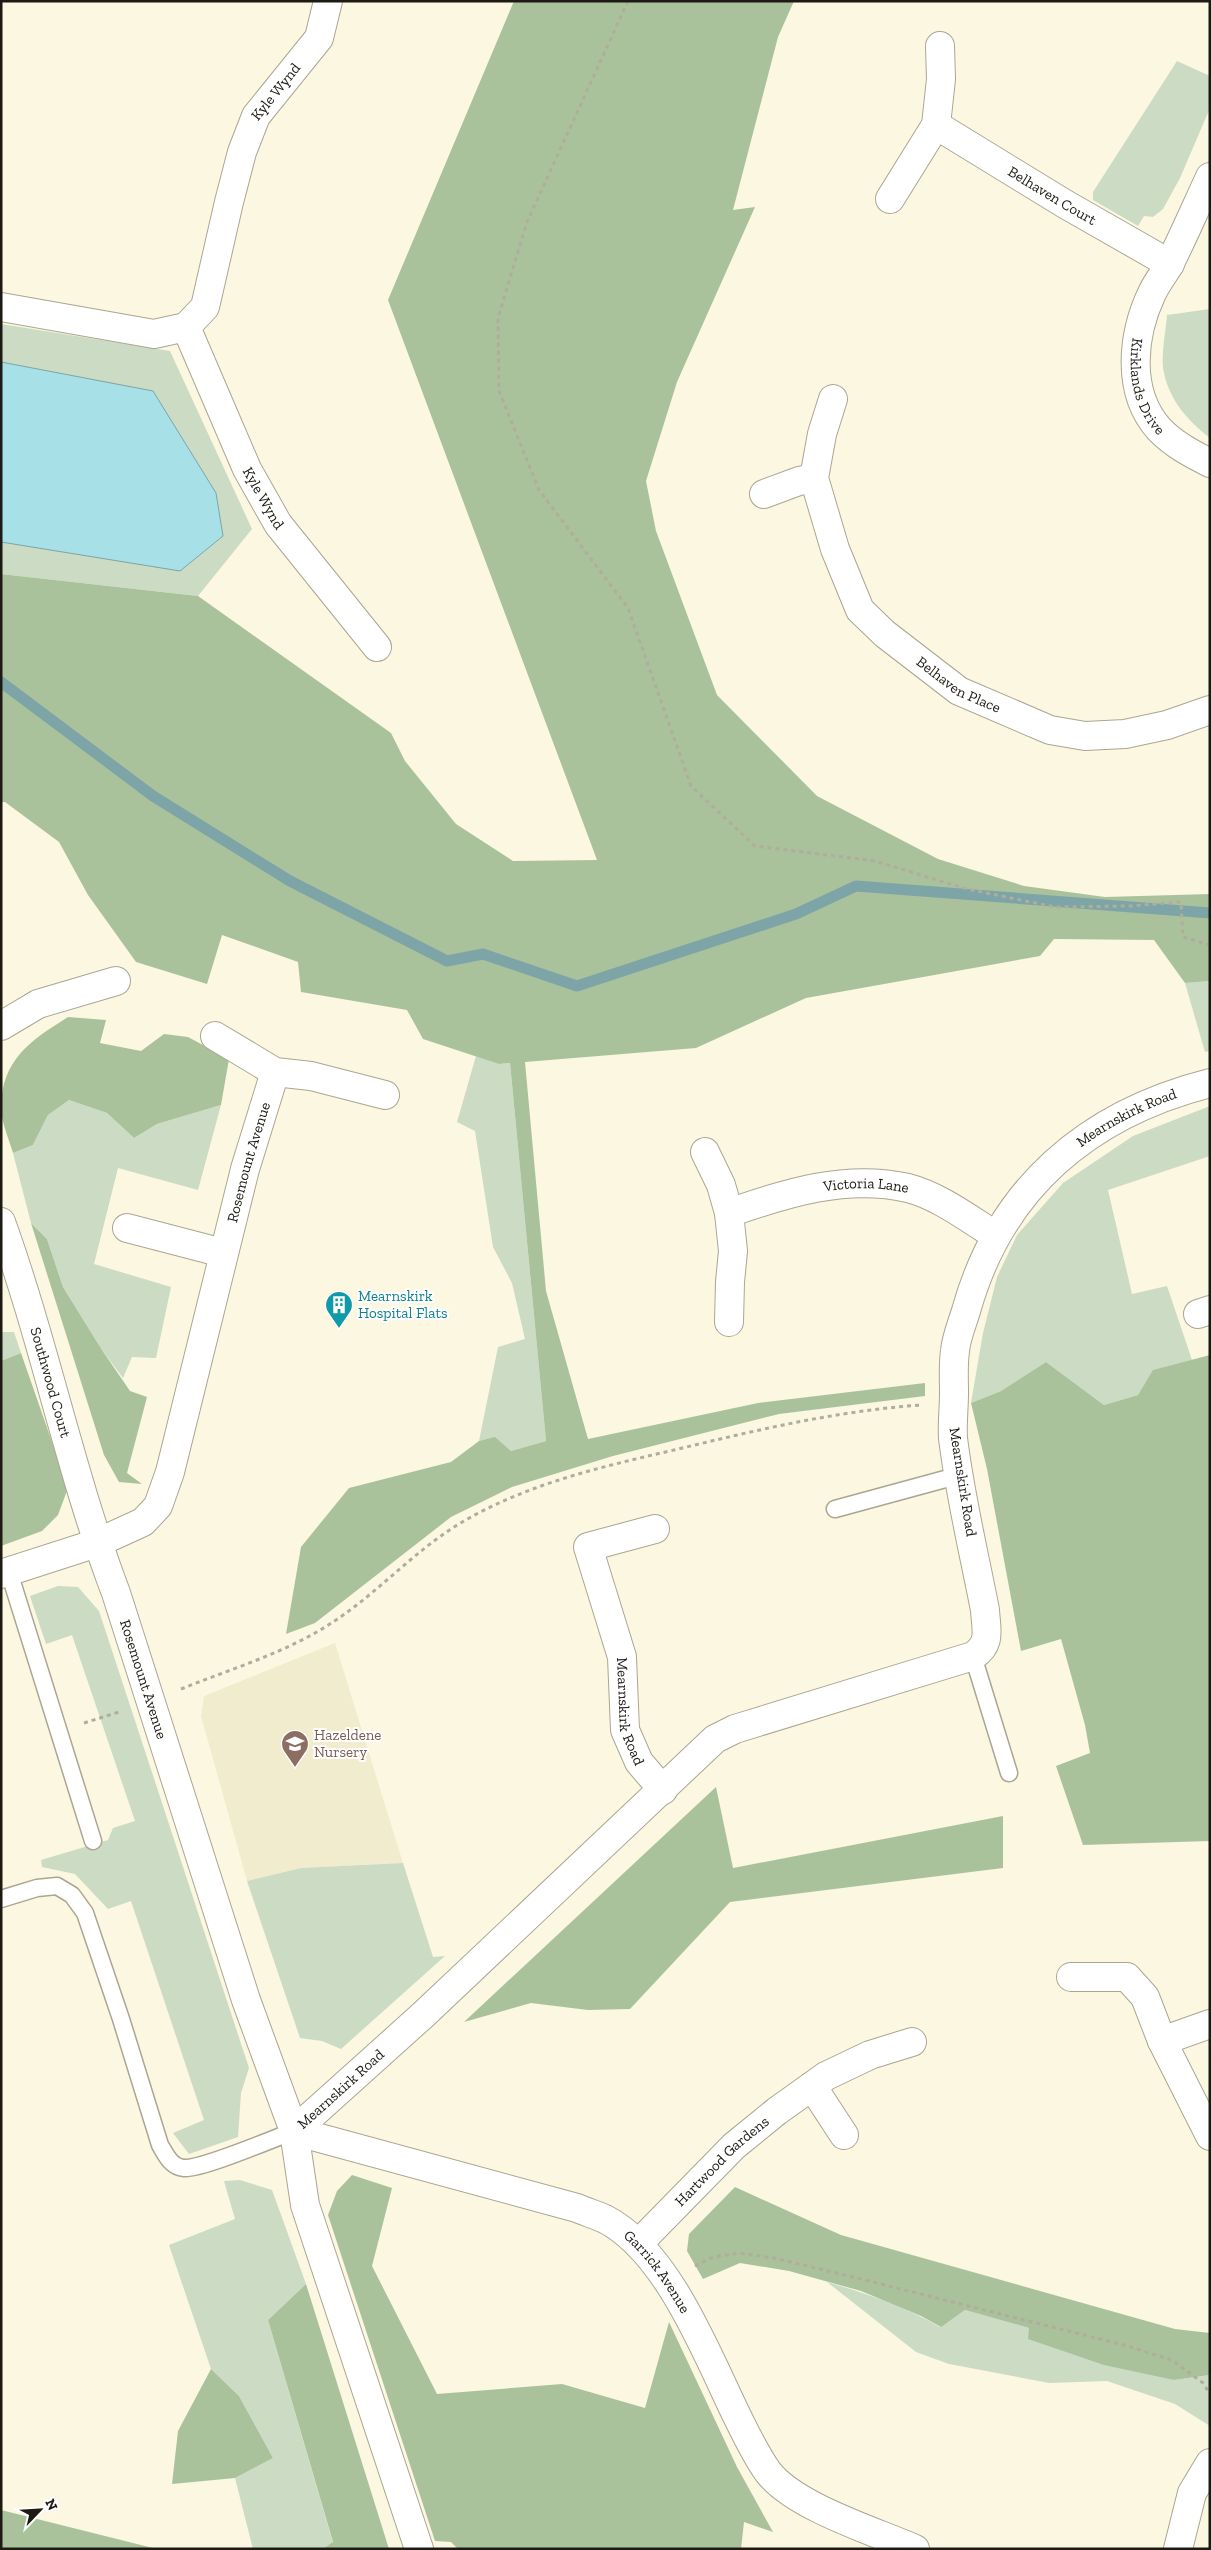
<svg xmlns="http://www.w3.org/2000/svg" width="1211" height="2550" viewBox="0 0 1211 2550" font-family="'Zilla Slab',serif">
	<rect width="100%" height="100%" fill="#fbf7e1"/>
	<path fill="#f2eccf" d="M335 1643 403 1863 301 1868 247 1881 201 1716 204 1696Z"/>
	<path fill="#ccdbc4" d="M1177 61 1210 76V108L1180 178 1163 209 1153 217 1144 216 1138 226 1093 200V192Z
		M1210 309V438C1188 421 1170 401 1164 373 1160 359 1166 331 1167 315Z
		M1 324 170 351 252 529 198 596 1 574Z
		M1210 981V1051L1205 1052 1185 983Z
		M476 1056 499 1064 510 1063 546 1441 511 1451 495 1438 479 1441 498 1347 525 1339 512 1283 493 1247 475 1131 457 1122Z
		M69 1100 107 1113 134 1138 157 1124 221 1105 198 1190 118 1168 94 1264 171 1287 156 1358 132 1357 123 1378 102 1350 63 1287 47 1239 31 1223 13 1153 33 1145 48 1115Z
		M1210 1106V1156L1108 1190 1132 1294 1167 1286 1192 1360 1154 1370 1138 1395 1104 1405 1046 1362 1001 1391 971 1403 983 1333 997 1277 1017 1235 1063 1183 1133 1136Z
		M1 1332H14L21 1353 1 1361Z
		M58 1586 78 1587 99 1611 249 2068 241 2093 238 2137 189 2154 173 2133 204 2120 131 1901 108 1909 75 1874 42 1867 41 1860 108 1840 113 1828 135 1821 72 1635 46 1644 30 1596Z
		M403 1863 433 1957 445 1956 341 2049 322 2041 300 2038 247 1881 301 1868Z
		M240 2180 272 2190 306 2284 268 2320 333 2543 323 2549H253L235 2478 273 2458 239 2396 211 2369 169 2245 235 2219 224 2181Z
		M827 2282C866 2293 905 2307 940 2327L965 2310 1029 2328 1174 2380 1210 2375V2426L1175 2404 1107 2381 1049 2383 949 2364 916 2352Z"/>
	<path fill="#aac29c" d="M514 1H794L778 37 733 210 755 207 677 382 646 481 656 531 717 695 817 796 938 859 1024 886 1105 897 1210 894V981L1185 983 1154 940 1054 939 1040 956 806 998 696 1048 525 1062 546 1291 588 1439 758 1403 925 1383V1396L779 1414 613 1456 512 1487 451 1517 315 1623 286 1634 301 1547 349 1488 451 1462 479 1441 495 1437 511 1451 546 1441 510 1063 499 1064 423 1039 407 1010 301 992 298 962 222 935 207 984 136 962 88 895 59 842 5 802H1V574L198 596 391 733 405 761 456 824 513 861 597 860 388 300Z
		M68 1017 106 1020 100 1043 141 1051 164 1034 188 1037 229 1059 221 1105 157 1124 134 1138 107 1113 69 1100 48 1115 33 1145 13 1153C9 1140 3 1125 1 1112 0 1060 30 1041 68 1017Z
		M31 1223 47 1239 63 1287 102 1350 130 1391 147 1397 127 1473 142 1484 119 1482 104 1455Z
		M21 1353 68 1488 58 1515 42 1531 1 1546V1361Z
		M1210 1355V1841L1083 1845 1056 1766 1090 1753 1085 1725 1061 1639 1021 1651 987 1469 971 1403 1001 1391 1046 1362 1104 1405 1138 1395 1153 1370Z
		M716 1787 733 1868 1003 1816V1868L730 1902 630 2009 588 2010 531 2003 464 2022Z
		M352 2175 392 2188 372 2266 437 2394 562 2384 645 2408 669 2322 737 2467 773 2532 744 2522 741 2549H458L451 2542 435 2541 328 2215 337 2191Z
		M735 2187 841 2235 1175 2329 1210 2333V2375L1174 2380 1104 2365 1028 2339 1029 2328 965 2310 941 2327 921 2316 861 2291 789 2271 740 2263 703 2279 687 2251 689 2234Z
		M306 2284 389 2549H323L333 2542 268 2320Z
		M211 2369 239 2396 273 2458 235 2478 172 2484 178 2431Z
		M1 2510 157 2549H1Z"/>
	<path fill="#a7e0e6" stroke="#7da5a7" d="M1 362 153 391 216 493 223 536 180 571 1 542Z"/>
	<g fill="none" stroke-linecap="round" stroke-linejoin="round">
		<path stroke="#7da5a7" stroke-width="11" d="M1 682 153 796 290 881 447 961 483 954 577 986 796 914 856 886 1210 913"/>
		<defs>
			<path id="lane" d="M835 1509 960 1475
				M9 1572 93 1841
				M973 1656 1009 1773
				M1 1899 37 1888 57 1886 72 1895 85 1913 121 2019 160 2145C166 2155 171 2167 184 2168 203 2169 272 2139 294 2131"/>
			<g id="street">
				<path id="s1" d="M936 125 1065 204 1170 264"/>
				<path id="s2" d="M1210 177C1197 205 1184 235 1170 263 1165 273 1157 282 1152 293 1132 335 1126 392 1159 429 1173 444 1192 454 1210 463"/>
				<path d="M890 199 936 125 941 79 940 46"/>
				<path id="s3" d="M1 307 154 334 186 327 205 307 229 202 242 152 256 116 319 38 328 1"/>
				<path id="s4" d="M186 327 247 469 278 524 377 647"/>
				<path id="s5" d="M833 399 822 434 814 478 835 549 860 610 885 634 959 691 1050 730 1085 736 1125 734 1167 725 1210 710"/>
				<path d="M764 494 799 481 814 478"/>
				<path d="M1 1026 38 1004 116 981"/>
				<path d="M215 1036 275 1072 311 1076 385 1095"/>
				<path d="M705 1152 721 1185 729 1213 733 1251 730 1282 729 1322"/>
				<path id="s6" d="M729 1213C786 1193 846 1174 908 1188 939 1196 969 1219 995 1235"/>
				<path id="s7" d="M1 1222C45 1344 70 1472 116 1593L246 2000 294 2131 577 2208C586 2212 596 2215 605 2219 667 2251 706 2352 735 2412 745 2432 755 2454 768 2472 795 2507 874 2531 915 2549"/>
				<path d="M127 1228 223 1253"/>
				<path d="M1198 1314 1210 1310"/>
				<path id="s8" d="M655 1529 588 1547 622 1657 625 1730 639 1762 663 1790"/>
				<path id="s9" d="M1 1574 97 1543 143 1522 158 1506 170 1472 245 1169 275 1072"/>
				<path d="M1071 1977H1127L1145 1997 1162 2041 1210 2136"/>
				<path d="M1162 2041 1210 2024"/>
				<path d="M812 2086 844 2135"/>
				<path id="s10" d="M638 2244 734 2146 777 2111 826 2076 870 2055 912 2042"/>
				<path d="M1178 2549 1192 2493 1210 2463"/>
			</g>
			<g id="secondary">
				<path id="s11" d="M419 2549 305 2205 294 2131 423 2015 715 1739 735 1729 973 1656C992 1643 986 1630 985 1610 974 1553 960 1496 953 1438 952 1424 954 1408 954 1393 954 1379 953 1365 955 1351 956 1338 962 1324 966 1311 1000 1188 1088 1114 1210 1083"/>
			</g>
		</defs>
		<use href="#lane" stroke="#aba692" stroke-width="19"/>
		<use href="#street" stroke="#aba692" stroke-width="30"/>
		<use href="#secondary" stroke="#aba692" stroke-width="30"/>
		<path stroke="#b0ad9c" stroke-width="3" stroke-dasharray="4 4" stroke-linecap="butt" d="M628 1 527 222 498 318 499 391 539 490 628 608 691 786 755 846 875 861 967 889 1055 907 1130 906 1181 902 1183 937 1210 945
			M181 1689C233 1668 289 1652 336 1620 381 1590 417 1548 464 1521 530 1483 601 1467 674 1450 757 1430 836 1411 921 1405
			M84 1723 119 1712
			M695 2266 713 2257 739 2253 774 2258 853 2277 1124 2345 1172 2360 1203 2383 1210 2394"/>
		<use href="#lane" stroke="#fff" stroke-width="16"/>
		<use href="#street" stroke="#fff" stroke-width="28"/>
		<use href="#secondary" stroke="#fff" stroke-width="28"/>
	</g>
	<defs>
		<symbol id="building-pin" viewBox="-11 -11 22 30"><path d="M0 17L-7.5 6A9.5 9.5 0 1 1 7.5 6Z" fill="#0f9aa8" stroke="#fff"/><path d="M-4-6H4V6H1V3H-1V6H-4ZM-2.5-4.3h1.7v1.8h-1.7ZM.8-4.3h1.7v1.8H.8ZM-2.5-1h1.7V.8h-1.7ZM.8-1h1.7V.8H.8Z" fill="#fff"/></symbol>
		<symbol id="school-pin" viewBox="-11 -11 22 30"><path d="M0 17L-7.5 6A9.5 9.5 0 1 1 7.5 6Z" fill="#8d6e63" stroke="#fff"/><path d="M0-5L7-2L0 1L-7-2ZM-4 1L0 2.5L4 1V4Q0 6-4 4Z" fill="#fff"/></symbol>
	</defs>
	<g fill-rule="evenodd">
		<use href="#building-pin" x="323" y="1289" width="32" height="43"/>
		<use href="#school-pin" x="279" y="1728" width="32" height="43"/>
	</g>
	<g text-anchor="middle" stroke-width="4" stroke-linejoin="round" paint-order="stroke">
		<g font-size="15" fill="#1c1a13" stroke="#fff">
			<text dy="5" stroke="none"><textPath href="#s3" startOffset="445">Kyle Wynd</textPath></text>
			<text dy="5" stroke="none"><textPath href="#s1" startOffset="136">Belhaven Court</textPath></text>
			<text dy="5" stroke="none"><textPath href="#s2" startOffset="228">Kirklands Drive</textPath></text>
			<text dy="5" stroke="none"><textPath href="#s4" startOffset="188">Kyle Wynd</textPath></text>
			<text dy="5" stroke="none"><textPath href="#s5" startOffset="346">Belhaven Place</textPath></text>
			<text dy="5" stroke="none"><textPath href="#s11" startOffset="1899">Mearnskirk Road</textPath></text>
			<text dy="5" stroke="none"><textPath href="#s9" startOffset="529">Rosemount Avenue</textPath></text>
			<text dy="5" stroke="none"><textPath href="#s6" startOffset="141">Victoria Lane</textPath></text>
			<text dy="5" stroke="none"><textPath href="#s7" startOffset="168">Southwood Court</textPath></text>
			<text transform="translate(963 1482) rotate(81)" y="5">Mearnskirk Road</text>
			<text dy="5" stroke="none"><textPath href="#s7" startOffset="479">Rosemount Avenue</textPath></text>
			<text dy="5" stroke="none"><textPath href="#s8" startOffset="240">Mearnskirk Road</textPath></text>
			<text dy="5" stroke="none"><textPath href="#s11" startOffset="500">Mearnskirk Road</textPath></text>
			<text dy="5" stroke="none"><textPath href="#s10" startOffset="118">Hartwood Gardens</textPath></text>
			<text dy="5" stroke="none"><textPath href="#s7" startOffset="1354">Garrick Avenue</textPath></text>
		</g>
		<g font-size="15" fill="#0d838f" stroke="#fff" text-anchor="start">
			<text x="358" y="1301">Mearnskirk<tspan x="358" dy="17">Hospital Flats</tspan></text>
		</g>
		<g font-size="15" fill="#785e54" stroke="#fff" text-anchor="start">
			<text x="314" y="1740">Hazeldene<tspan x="314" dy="17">Nursery</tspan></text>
		</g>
	</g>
	<rect width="1211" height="2550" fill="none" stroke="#1c1a13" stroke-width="5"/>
	<g transform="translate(40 2510) rotate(65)" stroke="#ffffff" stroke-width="4" paint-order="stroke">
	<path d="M0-4L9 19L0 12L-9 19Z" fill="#1c1a13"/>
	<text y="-8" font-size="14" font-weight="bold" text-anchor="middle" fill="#1c1a13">N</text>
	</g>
</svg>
